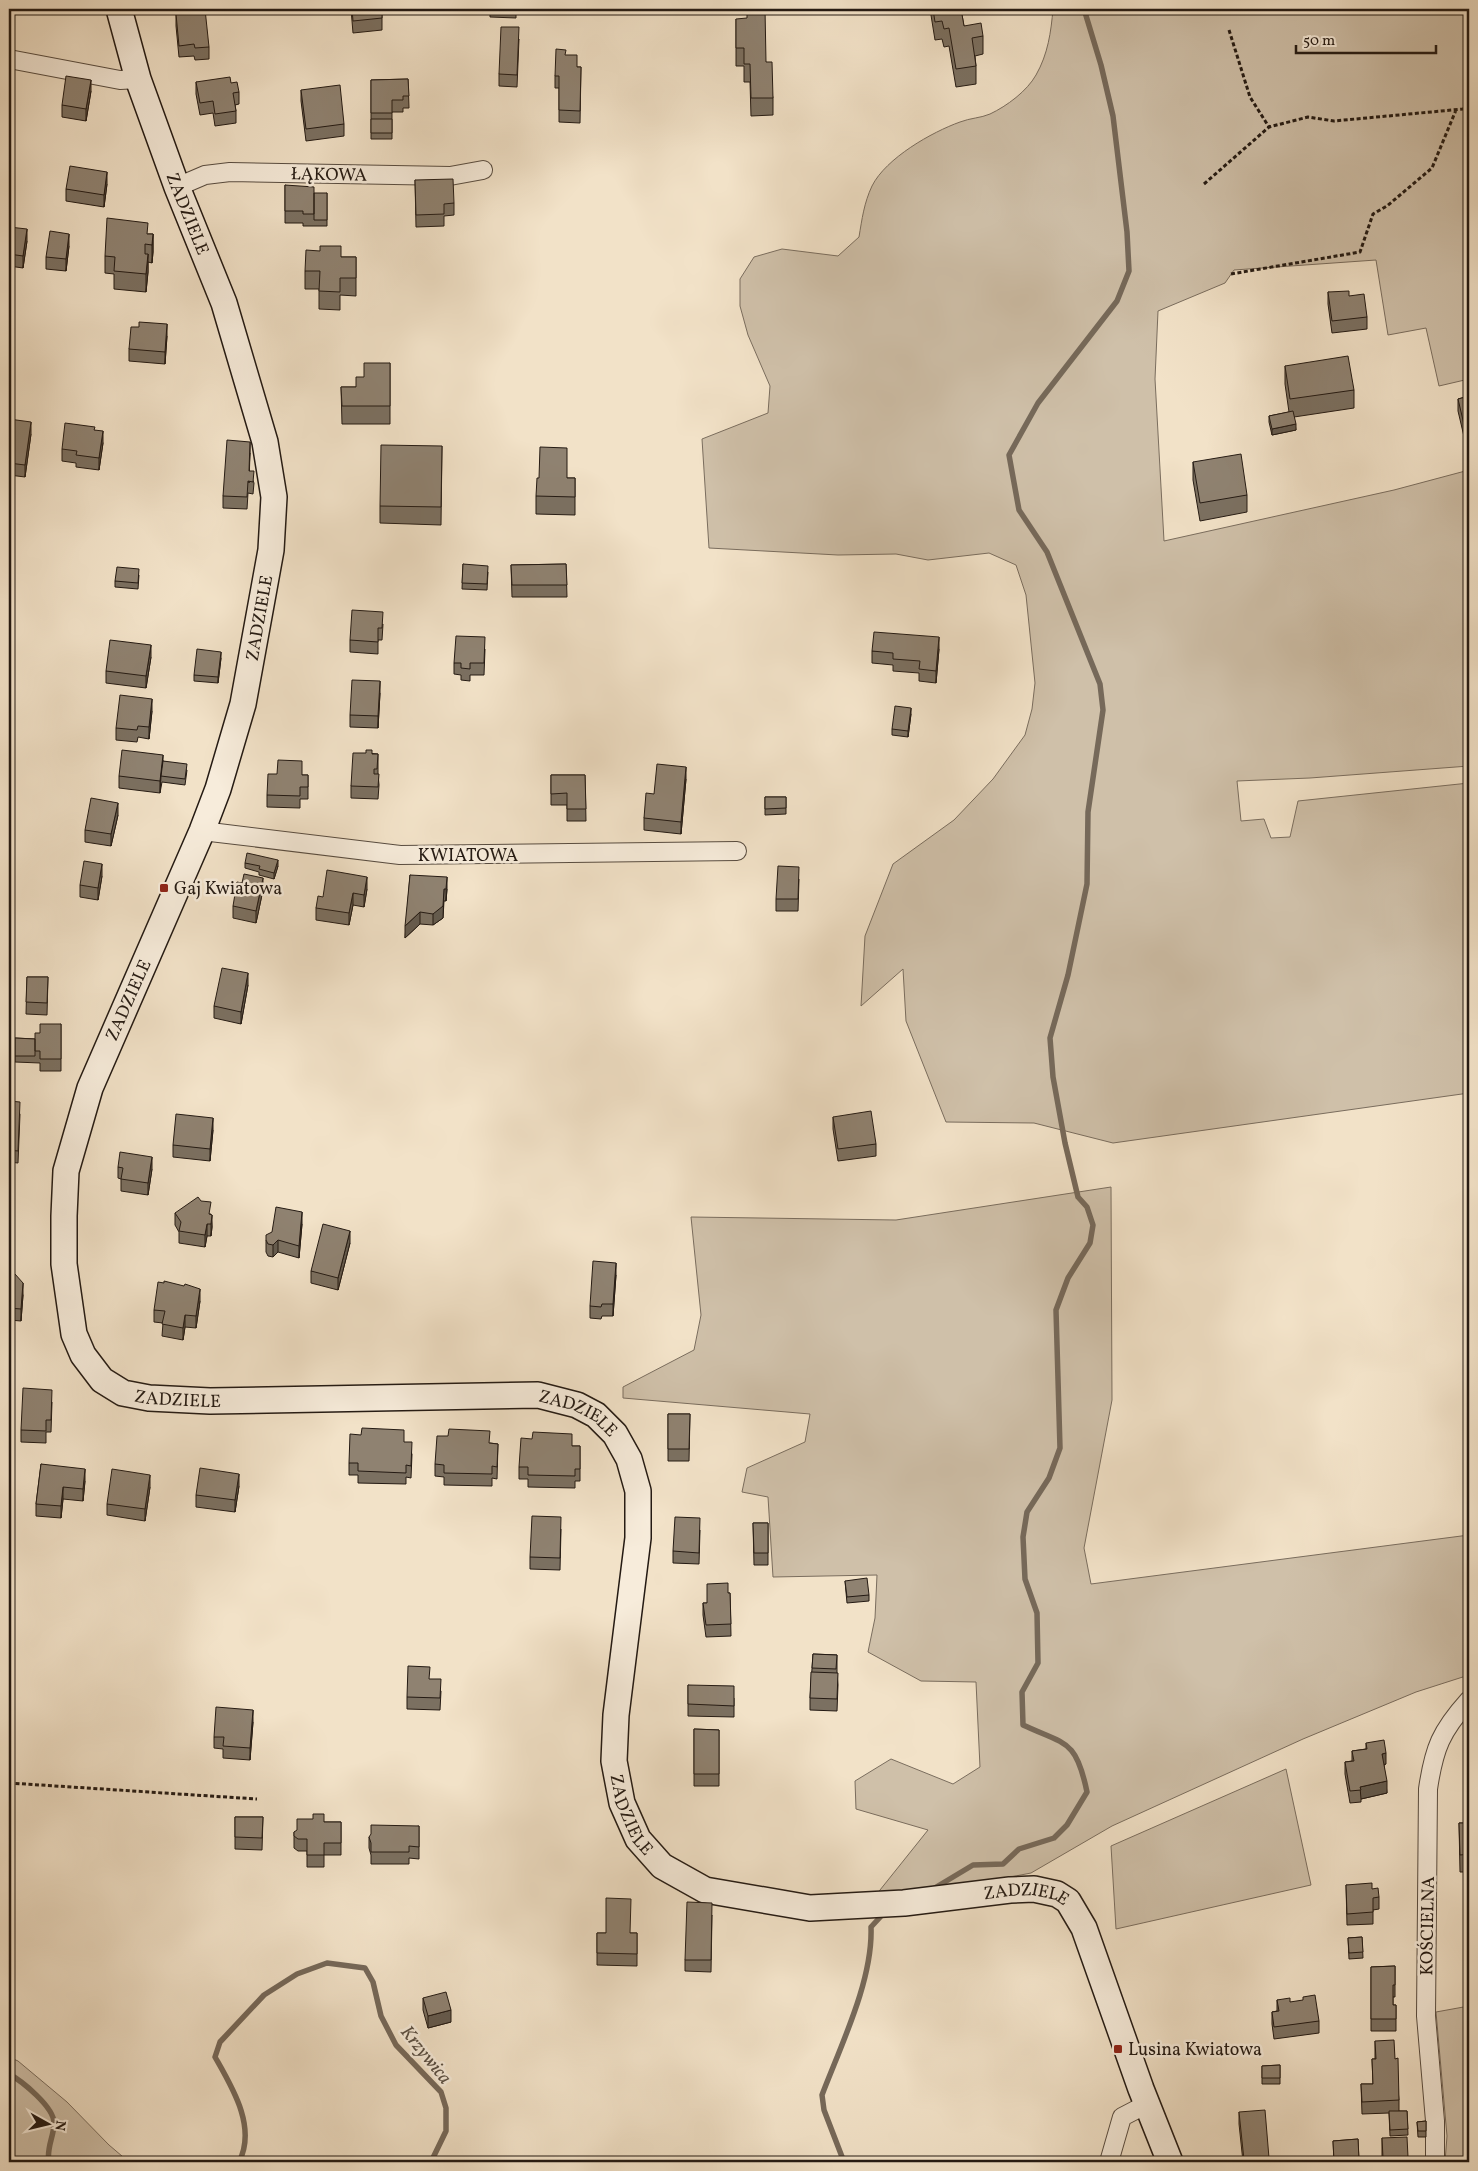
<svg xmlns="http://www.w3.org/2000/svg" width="1478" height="2171" viewBox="0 0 1478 2171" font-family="Vollkorn,serif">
	<rect width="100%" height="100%" fill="#f2e2c8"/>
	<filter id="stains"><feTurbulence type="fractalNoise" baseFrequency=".004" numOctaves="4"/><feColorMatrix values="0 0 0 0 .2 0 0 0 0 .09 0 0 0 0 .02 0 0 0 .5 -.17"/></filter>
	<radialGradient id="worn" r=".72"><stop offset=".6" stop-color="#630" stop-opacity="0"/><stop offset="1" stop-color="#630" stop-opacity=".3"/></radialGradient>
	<path fill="#cfc0a9" stroke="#7a6d5e" d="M1053 9H1469V379L1439 386 1426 328 1388 335 1376 260 1234 270 1225 283 1158 311 1155 379 1164 541 1394 490 1469 470V766L1310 778 1237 781 1241 821 1264 819 1271 838 1290 837 1298 801 1469 783V1093L1113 1143 1034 1123 946 1122 906 1021 903 969 861 1006 865 936 893 864 954 820 993 779 1025 735 1032 709 1035 683 1026 595 1016 565 989 553 928 560 896 554 838 555 709 548 702 439 768 413 770 386 748 335 740 306V279L754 257 782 249 838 256 859 237C862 219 864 203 872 186 886 158 932 132 960 122 970 118 981 118 990 114 1007 106 1027 91 1036 75 1048 54 1051 32 1053 9Z
		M1111 1187 1112 1400 1084 1548 1091 1584 1469 1535V1675L1416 1692 1303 1739 1112 1826 1031 1873 938 1891 876 1895 928 1830 856 1809 855 1781 891 1759 953 1784 980 1767 976 1682 921 1681 868 1652 875 1618 877 1575 773 1577 768 1497 742 1492 747 1468 805 1442 810 1414 623 1398V1387L694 1350 701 1315 691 1217 896 1220Z
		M1286 1769 1311 1885 1116 1929 1111 1846Z
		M1469 2006V2162H1445L1447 2136 1436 2012Z
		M9 2057 18 2061 67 2102 109 2145 129 2162H9Z"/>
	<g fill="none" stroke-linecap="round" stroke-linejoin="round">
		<path stroke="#76695a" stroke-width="5.5" d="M933 1889 973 1865 1003 1864 1019 1849 1054 1838 1067 1825 1087 1792C1076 1739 1066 1745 1023 1725L1022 1692 1038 1663 1037 1613 1025 1579 1023 1537 1027 1512 1049 1478 1060 1448 1056 1310 1068 1278 1090 1243 1093 1225 1087 1207 1078 1197 1065 1143 1053 1077 1050 1038 1068 975 1087 884 1088 812 1103 710 1100 684 1047 552 1019 510 1009 455 1038 403 1117 301 1129 271 1127 232 1113 116 1101 65 1084 9
			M9 2074C22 2081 54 2107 54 2123 54 2137 46 2148 49 2162
			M239 2162C257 2127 232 2087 215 2057L220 2042 264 1995 297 1974 327 1963 365 1968 373 1982 381 2016 396 2045 441 2092 446 2108V2131L431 2162
			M844 2162 824 2110 822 2095C841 2045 873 1980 871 1927L883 1914"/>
		<defs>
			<path id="street" d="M9 59 120 80 138 79
				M177 187 205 175 230 172 450 176 483 170
				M202 831 400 855 737 851
				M1109 2162 1122 2117 1147 2104
				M1435 2162V2121L1426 2016 1428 1789C1434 1748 1441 1731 1469 1700"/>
			<g id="secondary">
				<path id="s1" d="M119 9 138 79 177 187 224 303 265 442 274 497 271 550 243 704 218 789 202 831 90 1088 66 1171 64 1216V1264L74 1334 83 1355 102 1380 123 1393 149 1398 210 1401 538 1395 577 1405 596 1415 615 1434 629 1459 638 1491V1538L616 1715 614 1761 622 1803 638 1839 662 1866 705 1890 810 1908 904 1903 1010 1890 1034 1889 1057 1894 1068 1901 1084 1928 1141 2089 1170 2162"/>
			</g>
		</defs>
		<use href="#street" stroke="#584c40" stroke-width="20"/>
		<use href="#secondary" stroke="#241a13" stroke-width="28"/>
		<path stroke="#241a13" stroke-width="3" stroke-dasharray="4 2.5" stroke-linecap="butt" d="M1229 30 1250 97 1269 127 1308 117 1334 121 1463 109 1469 105
			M1204 184 1269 127
			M1231 274 1360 252 1373 214 1387 206 1432 168 1456 110
			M9 1783 257 1799"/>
		<use href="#street" stroke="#f7ecdb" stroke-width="18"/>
		<use href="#secondary" stroke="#f7ecdb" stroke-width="25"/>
	</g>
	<path fill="#7b7061" stroke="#241a13" d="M351 9H382V30L353 33Z
		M490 9H516V18L490 17Z
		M930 9H961L964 26 983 36V54L975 56 976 66V84L956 87 949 46 944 47 942 39 935 40Z
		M176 14 209 47V59L195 60 194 56 179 57 176 26Z
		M736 19 766 62 773 98V115L751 116 750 82H744V66H736Z
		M519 39 517 87 499 86V74Z
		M566 55 577 67H581L580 123 559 122V88H555V76Z
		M408 79 409 108H403V112H392V139H371V80Z
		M196 82 239 92V104L235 105 236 111V123L215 126 213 113 200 115 196 94Z
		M301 90 344 124V136L306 141 301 101Z
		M91 91 86 121 62 117V105Z
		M415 180 454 203V215L444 216V226L416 227Z
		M107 184 104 207 66 201V189Z
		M285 185 314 199 327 193V226H303V223H285Z
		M9 227 27 241 23 268 9 266Z
		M148 234H153V252L152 263 148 262V272L146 292 114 289V274L105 273V256Z
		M69 246 66 271 46 269V257Z
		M341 257H356V296L340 295V310L319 309V289H305V271Z
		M1328 292 1349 296 1367 317V329L1332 333 1328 304Z
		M139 327 167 336 165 364 129 361V349Z
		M390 363V424H342L341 387H356L364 377Z
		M1285 366 1354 390V408L1294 417 1296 430 1272 435 1269 422V416L1289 412 1285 384Z
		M1469 396 1466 445 1458 411V399Z
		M9 419 31 434 25 477 9 475Z
		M95 430 103 443 99 470 76 467V463L62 461V449Z
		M442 446 441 525 380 523V506Z
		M250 453 249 471 254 483 253 494 248 493 247 509 223 508V496Z
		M1193 462 1247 495V512L1200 521 1193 480Z
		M567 478H575V515L536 514V496Z
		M463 564 488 572 487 590 462 589Z
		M566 564 567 597H512L511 565Z
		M139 575 138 589 115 587V581Z
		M383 624 382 640H378V654L350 652V640Z
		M485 649 484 675H470V681L461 680V675L454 674V663Z
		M939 649 936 683 919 681V673L893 671V665L872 663V651Z
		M151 657 146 688 106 683V671Z
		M221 658 218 683 194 681V675Z
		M380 693 378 728 350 727V715Z
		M152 711 149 739 138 737 137 742 116 740V728Z
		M911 714 908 737 892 735V729Z
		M366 753 378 754V774L379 785 378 799 351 798V786Z
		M163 761 187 770 185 785 162 782 160 793 119 788V776Z
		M302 775H308V799H300V808L267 807V795Z
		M551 775H585L586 821H567V805H551Z
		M686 779 681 834 644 830V818L654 794Z
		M765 797H786V814L765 815Z
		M118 815 111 846 85 842V830Z
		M245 863 278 866 274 879 259 875V872L245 868Z
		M410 875 447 889 446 901H444L443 918 433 925 420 924 405 938Z
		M102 876 98 900 80 897V885Z
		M799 879 798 911H776V899Z
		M367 889 364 907 353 905 349 925 316 920V908L323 897Z
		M263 890 256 923 233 918V906Z
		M27 977H48L47 1015 26 1014Z
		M248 985 241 1024 214 1018V1006Z
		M61 1024V1071H40V1063L15 1062V1038L35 1039 40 1033Z
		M9 1101 20 1114 18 1163 9 1162Z
		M833 1117 876 1144V1156L838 1161 833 1129Z
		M213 1130 210 1161 173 1157V1145Z
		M118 1167 152 1169 148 1195 121 1191V1179L118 1178Z
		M175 1213 211 1214 212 1227 211 1236H207L205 1247 179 1243V1232L175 1225Z
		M302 1224 299 1258 278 1252 273 1257 268 1256 266 1252V1240Z
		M350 1243 338 1290 311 1283V1271Z
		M9 1274 23 1295 21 1321 9 1320Z
		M616 1275 613 1316H602L601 1319 590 1318V1306Z
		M200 1301 196 1328 185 1327 183 1340 162 1336 163 1323 154 1322V1310Z
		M52 1402 51 1432H46V1443L21 1442V1430Z
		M668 1414H690L689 1461H668Z
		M404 1442 412 1454 411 1478 406 1477V1484L358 1483V1475H349V1463Z
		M490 1443 498 1444 497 1479 492 1478V1486L444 1485V1477L435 1476V1464Z
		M572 1446H580V1481H575V1488L528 1487V1479H519V1467Z
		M41 1464 85 1481 83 1501 63 1499 61 1518 36 1516V1504Z
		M239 1486 235 1512 196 1507V1495Z
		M150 1487 145 1521 107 1515V1504Z
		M753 1523H768V1565H754Z
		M561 1529 560 1570 530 1569V1557Z
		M700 1530 699 1564 673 1563V1551Z
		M845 1581 869 1595V1601L847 1603Z
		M728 1593H730L731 1636 706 1637 703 1615V1603H707Z
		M813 1654 837 1655V1673L838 1685 837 1711 810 1710V1698Z
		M430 1679 441 1691 440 1710 407 1709V1697Z
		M688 1685 734 1698V1717L688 1716Z
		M253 1722 250 1760 223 1758V1749L214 1748V1737Z
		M694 1729 719 1730V1786H694Z
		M1366 1743 1386 1764 1384 1765 1387 1793 1361 1799V1802L1350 1803 1345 1774V1762L1352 1761V1751L1366 1749Z
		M235 1817H263L262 1850 235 1849Z
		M324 1822H341V1855H324V1867H307V1851H298L294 1848V1832Z
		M1459 1823H1469V1872H1460Z
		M419 1826V1859L409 1858V1864H371V1855L369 1848V1837Z
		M1346 1885 1372 1889 1379 1897V1909L1373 1910V1924L1347 1925Z
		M712 1915 711 1972 685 1971V1960Z
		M597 1933H637V1966L597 1965Z
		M1362 1937 1363 1958 1349 1959 1348 1938Z
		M1395 1966V1997H1393V2005H1396V2031H1371V1967Z
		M423 1998 451 2022 428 2028 423 2010Z
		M1277 2000 1290 2002 1319 2021V2033L1274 2039 1272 2024V2012L1277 2011Z
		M1375 2041 1395 2059 1399 2100V2111H1407L1408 2135 1390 2136 1389 2113 1362 2114 1361 2084H1373L1372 2059H1375Z
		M1280 2065V2084H1262V2066Z
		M1239 2112 1269 2158V2162H1243L1239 2124Z
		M1426 2121V2137H1418L1417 2122Z
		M1382 2138 1408 2157V2162H1382Z
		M1358 2139 1359 2162H1334L1333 2141Z"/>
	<path fill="#645b4f" stroke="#241a13" d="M91 80V91L86 121V109Z
		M107 172V184L104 207V195Z
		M27 229V241L23 268V256Z
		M69 234V246L66 271V259Z
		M153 234V252L152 263V245Z
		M148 254V272L146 292V274Z
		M167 324V336L165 364V352Z
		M31 422V434L25 477V465Z
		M1296 424V430L1272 435V429Z
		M103 431V443L99 470V458Z
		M1466 433H1469V444L1466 445Z
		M250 442V453L249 483V471Z
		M939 637V649L936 683V671Z
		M151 645V657L146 688V676Z
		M221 652V658L218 683V677Z
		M380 681V693L378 728V716Z
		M152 699V711L149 739V727Z
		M911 708V714L908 737V731Z
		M163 755V767L161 776 160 793V781Z
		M686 767V779L681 834V822Z
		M118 803V815L111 846V834Z
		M278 860V866L274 879V873Z
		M102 864V876L98 900V888Z
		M367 877V889L364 907V895Z
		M447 877V889L446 901V889Z
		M263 878V890L256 923V911Z
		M444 889 443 918 433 925V914Z
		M353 893V905L349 925V913Z
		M420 912V924L405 938V926Z
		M248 973V985L241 1024V1012Z
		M213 1118V1130L210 1161V1149Z
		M152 1157V1169L148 1195V1183Z
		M302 1212V1224L299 1258V1246Z
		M212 1215V1227L211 1236V1224Z
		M207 1224V1236L205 1247V1235Z
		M350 1231V1243L338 1290V1278Z
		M278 1240V1252L273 1257V1245Z
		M616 1263V1275L613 1316V1304Z
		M23 1283V1295L21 1321V1309Z
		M200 1289V1301L196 1328V1316Z
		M185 1315V1327L183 1340V1328Z
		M85 1469V1481L83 1501V1489Z
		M239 1474V1486L235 1512V1500Z
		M150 1475V1487L145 1521V1509Z
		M63 1487V1499L61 1518V1506Z
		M253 1710V1722L250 1760V1748Z
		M1386 1753V1764L1382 1765V1754Z
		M1387 1781V1793L1361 1799 1360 1787Z
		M451 2010V2022L428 2028V2016Z"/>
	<path fill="#8f8271" stroke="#241a13" d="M191 9H205L209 47 195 48 194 44 179 46 176 14 191 12Z
		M352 9H382V18L353 21Z
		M747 9H765L766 62H772L773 98H751L750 64H744V48H736V19L747 18Z
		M933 9H961L964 26 981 23 983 36 972 38 976 66 956 69 949 28 944 29 942 21 935 22Z
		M501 27H519L517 75 499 74Z
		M556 49 566 50 565 55H577V67H581L580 111 559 110V76H555Z
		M66 76 91 80 86 109 62 105Z
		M230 77 231 83 237 82 239 92 233 93 236 111 215 114 213 101 200 103 196 82Z
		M408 79 409 96H403V100H392V113H371V80Z
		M340 85 344 124 306 129 301 90Z
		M371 119H392V133H371Z
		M70 166 107 172 104 195 66 189Z
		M453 179 454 203 444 204V214L416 215 415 180Z
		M285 185 314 187V214H303V211H285Z
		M314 193H327V220H314Z
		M107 218 148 223 147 234H153L152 245 145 244V254H148L146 274 114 271 115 257 105 256Z
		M9 227 27 229 23 256 9 254Z
		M50 231 69 234 66 259 46 257Z
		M320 246H341V257H356V278H340V292L319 291 320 271H305L306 250 320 251Z
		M1349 291V296L1364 294 1367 317 1332 321 1328 292Z
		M139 322 167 324 165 352 129 349 131 327H139Z
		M1348 356 1354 390 1290 399 1285 366Z
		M364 363H390V406H342L341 387H356V377H364Z
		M1469 396V433H1466L1458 399Z
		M1293 411 1296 424 1272 429 1269 416Z
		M9 419 31 422 25 465 9 463Z
		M65 423 95 427 94 430 103 431 99 458 76 455 77 451 62 449Z
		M227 440 250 442 249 471H254L253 482 248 481 247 497 223 496Z
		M381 445 442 446 441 507 380 506Z
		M540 447 567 448V478H575V497L536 496 537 478H539Z
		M1241 454 1247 495 1200 503 1193 462Z
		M463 564 488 566 487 584 462 583Z
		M566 564 567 585H512L511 565Z
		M117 567 139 569 138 583 115 581Z
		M352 610 383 612 382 628H378V642L350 640Z
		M874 632 939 637 936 671 919 669 920 661 893 659V653L872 651Z
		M456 636 485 637 484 663H470V669L461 668V663H454Z
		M110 640 151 645 146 676 106 671Z
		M197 649 221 652 218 677 194 675Z
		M352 680 380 681 378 716 350 715Z
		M120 695 152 699 149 727 138 726 137 730 116 728Z
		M895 706 911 708 908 731 892 729Z
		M122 750 163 755 160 781 119 776Z
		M366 750H372V754H378L377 769H374V774H379L378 787 351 786 353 753H366Z
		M278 760 302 761V775H308V787H300V796L267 795 268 774H277Z
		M163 761 187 764 185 779 161 776Z
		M657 764 686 767 681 822 644 818 646 793 654 794Z
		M551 775H585L586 809H567V793L551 794Z
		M765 797H786V808L765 809Z
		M91 798 118 803 111 834 85 830Z
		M247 853 278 860 274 873 259 869 260 866 245 863Z
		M84 861 102 864 98 888 80 885Z
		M778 866 799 867 798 899H776Z
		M327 870 367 877 364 895 353 893 349 913 316 908 318 896 323 897Z
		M244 874 263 878 256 911 233 906 237 882 242 883Z
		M410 875 447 877 446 889H444L443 906 433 914 420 912 405 926Z
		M222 968 248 973 241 1012 214 1006Z
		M27 977H48L47 1003 26 1002Z
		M40 1024H61V1059H40V1051H35V1033H40Z
		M15 1038 35 1039V1056H15Z
		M9 1101 20 1102 18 1151 9 1150Z
		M871 1111 876 1144 838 1149 833 1117Z
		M176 1114 213 1118 210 1149 173 1145Z
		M120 1152 152 1157 148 1183 121 1179 123 1168 118 1167Z
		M198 1197 201 1201 211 1202 209 1214 212 1215 211 1224H207L205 1235 179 1231 181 1222 175 1213Z
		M276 1207 302 1212 299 1246 278 1240 273 1245 268 1244 266 1240V1235L272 1232Z
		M323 1224 350 1231 338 1278 311 1271Z
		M593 1261 616 1263 613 1304H602L601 1307 590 1306Z
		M9 1274H15L23 1283 21 1309 9 1308Z
		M164 1281 184 1286 185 1284 200 1289 196 1316 185 1315 183 1328 162 1324 165 1311 154 1310 158 1282 164 1283Z
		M23 1388 52 1390 51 1420H46V1431L21 1430Z
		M668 1414H690L689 1449H668Z
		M362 1428 404 1430V1442H412L411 1466 406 1465V1473L358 1471V1463H349L350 1434 361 1435Z
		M449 1429 490 1431 489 1443 498 1444 497 1467 492 1466V1474L444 1473V1465L435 1464 437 1436H448Z
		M533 1432 572 1434V1446H580V1469H575V1476L528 1475V1467H519L521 1438 532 1439Z
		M41 1464 85 1469 83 1489 63 1487 61 1506 36 1504Z
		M200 1468 239 1474 235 1500 196 1495Z
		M112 1469 150 1475 145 1509 107 1504Z
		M532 1516 561 1517 560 1558 530 1557Z
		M675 1517 700 1518 699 1553 673 1551Z
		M753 1523H768V1553H754Z
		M867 1578 869 1595 847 1597 845 1581Z
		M728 1583V1593H730L731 1624 706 1625 703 1603H707V1584Z
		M813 1654 837 1655 836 1669 812 1668Z
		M408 1666 430 1667 429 1679H441L440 1698 407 1697Z
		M811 1672 838 1673 837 1699 810 1698Z
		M688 1685 734 1686V1706L688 1704Z
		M216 1707 253 1710 250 1748 223 1746 224 1737H214Z
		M694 1729 719 1730V1774H694Z
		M1384 1740 1386 1753 1382 1754 1387 1781 1360 1787 1361 1790 1350 1791 1345 1762 1354 1761 1352 1751 1367 1749 1366 1743Z
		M313 1814H324V1822H341V1843H324V1855H307V1839H298L294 1836V1832L297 1830V1819H313Z
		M235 1817H263L262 1838 235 1837Z
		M1459 1823H1469V1854L1460 1855Z
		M371 1825 419 1826V1847L409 1846V1852H371V1843L369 1837 371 1834Z
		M1372 1883V1889L1378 1888 1379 1897 1373 1898V1912L1347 1914 1346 1885Z
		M606 1898 631 1899 630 1933H637V1954L597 1953V1933H606Z
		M687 1902 712 1903 711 1960H685Z
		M1362 1937 1363 1952 1349 1953 1348 1938Z
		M1395 1966V1985H1393V2005H1396V2019H1371V1967Z
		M446 1992 451 2010 428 2016 423 1998Z
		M1315 1995 1319 2021 1274 2027 1272 2012 1279 2011 1277 2000 1290 1998V2002L1303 2000V1997Z
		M1394 2040 1395 2059 1398 2058 1399 2100 1362 2102 1361 2084H1373L1372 2059H1376L1375 2041Z
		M1280 2065V2078H1262V2066Z
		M1265 2110 1269 2158 1244 2160 1239 2112Z
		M1389 2111H1407L1408 2129 1390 2130Z
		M1426 2121V2131H1418L1417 2122Z
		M1407 2137 1408 2157 1383 2158 1382 2138Z
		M1358 2139 1359 2159 1334 2161 1333 2141Z"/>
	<g fill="#8f2418" stroke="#f7ecdb" stroke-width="2">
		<rect x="159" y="883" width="10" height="10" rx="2.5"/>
		<rect x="1113" y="2044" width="10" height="10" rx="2.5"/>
	</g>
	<g text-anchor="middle" stroke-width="5" stroke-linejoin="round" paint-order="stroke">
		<g font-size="18" fill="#241a13" stroke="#f7ecdb">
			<text transform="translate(329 174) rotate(1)" y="6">ŁĄKOWA</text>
			<text dy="6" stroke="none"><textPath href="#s1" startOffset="216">ZADZIELE</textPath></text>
			<text transform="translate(259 618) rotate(-80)" y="6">ZADZIELE</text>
			<text x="468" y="861">KWIATOWA</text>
			<text transform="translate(128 1000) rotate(-66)" y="6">ZADZIELE</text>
			<text dy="6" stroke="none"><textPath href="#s1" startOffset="1521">ZADZIELE</textPath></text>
			<text dy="6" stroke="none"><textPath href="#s1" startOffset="1926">ZADZIELE</textPath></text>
			<text dy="6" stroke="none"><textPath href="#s1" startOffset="2360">ZADZIELE</textPath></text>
			<text dy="6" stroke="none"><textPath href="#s1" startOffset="2795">ZADZIELE</textPath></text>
			<text transform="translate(1427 1926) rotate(-89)" y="6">KOŚCIELNA</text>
		</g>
		<g font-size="18" fill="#241a13" stroke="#f7ecdb" text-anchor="start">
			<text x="174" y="894">Gaj Kwiatowa</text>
			<text x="1128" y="2055">Lusina Kwiatowa</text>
		</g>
		<g font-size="19" font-style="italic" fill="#5a4f43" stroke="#f7ecdb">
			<text transform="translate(427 2054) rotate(51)" y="7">Krzywica</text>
		</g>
	</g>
	<rect width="1478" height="2171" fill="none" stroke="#f2e2c8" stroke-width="30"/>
	<rect x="10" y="10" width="1458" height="2151" fill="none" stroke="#241a13" stroke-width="2.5"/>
	<rect x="15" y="15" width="1448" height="2141" fill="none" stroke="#241a13"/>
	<g transform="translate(48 2124) rotate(98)" stroke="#f7ecdb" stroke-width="4" paint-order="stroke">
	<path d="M0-4L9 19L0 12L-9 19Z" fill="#241a13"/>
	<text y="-8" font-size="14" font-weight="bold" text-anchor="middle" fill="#241a13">N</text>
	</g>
	<path d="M1296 45v8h140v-8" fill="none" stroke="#241a13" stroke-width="2.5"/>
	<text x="1303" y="45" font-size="15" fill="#241a13" stroke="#f7ecdb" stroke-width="4" paint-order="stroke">50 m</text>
	<rect width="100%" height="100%" filter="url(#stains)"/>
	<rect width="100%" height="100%" fill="url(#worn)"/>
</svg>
